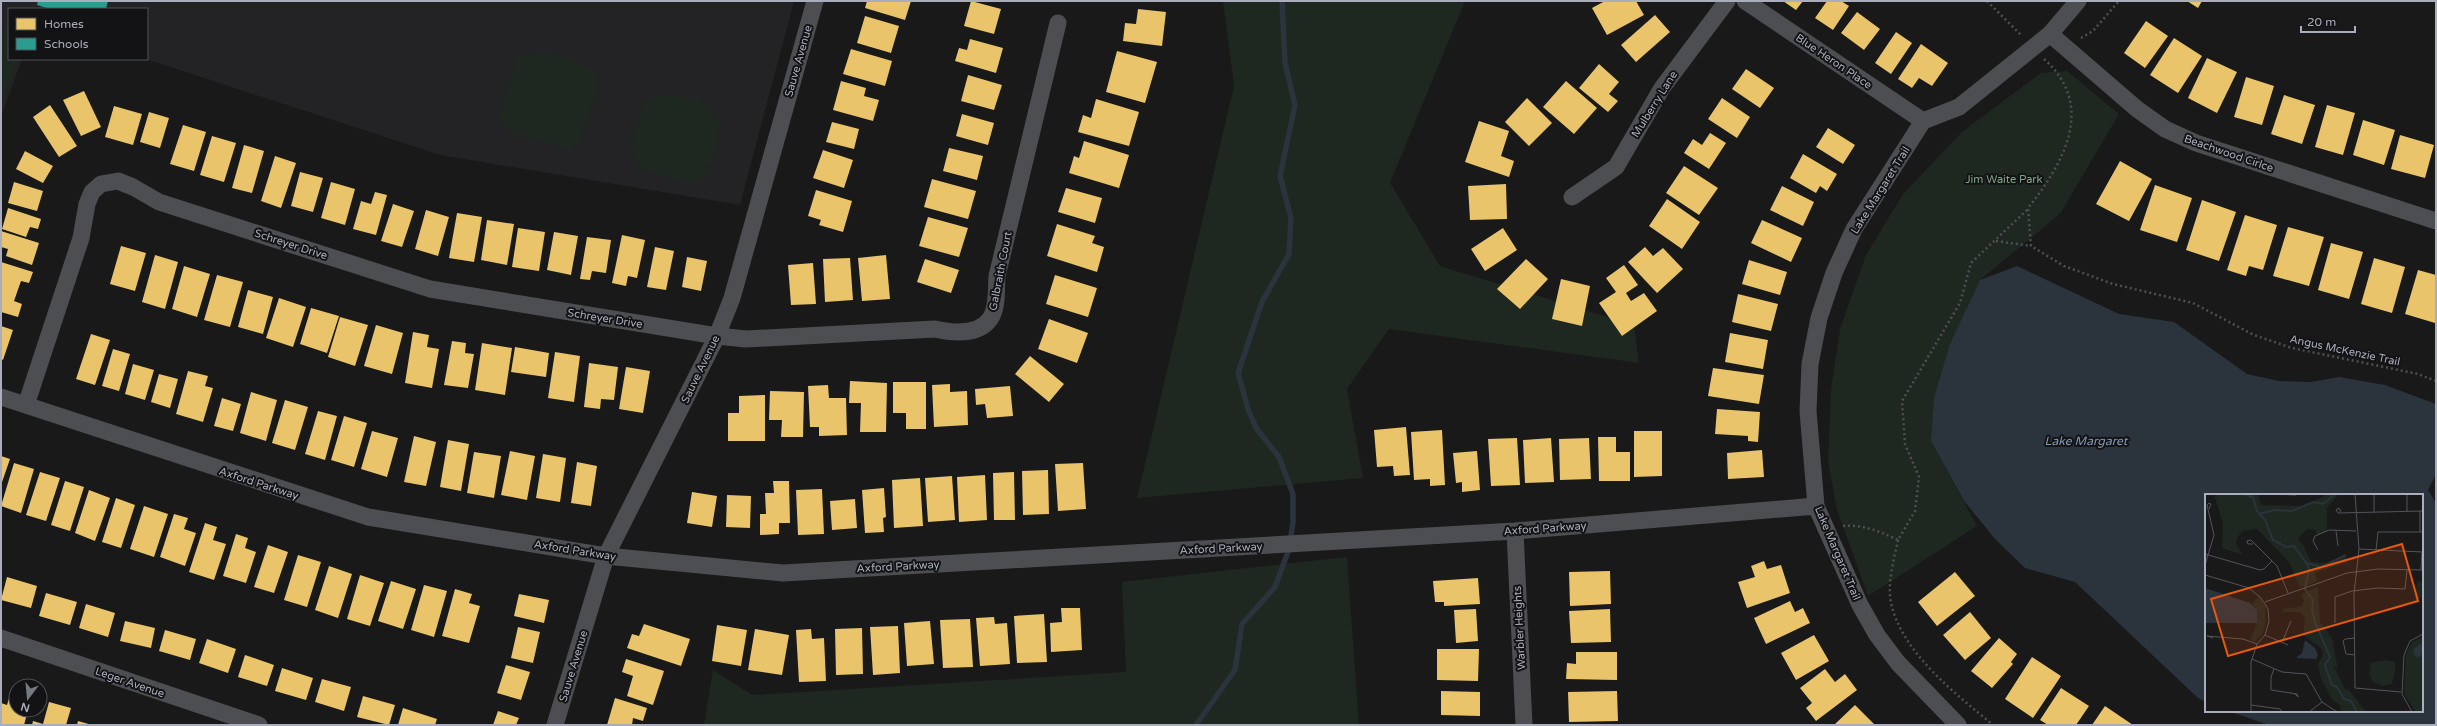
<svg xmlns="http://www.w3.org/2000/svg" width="2437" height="726" viewBox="0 0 2437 726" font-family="'Varela Round',sans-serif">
	<rect width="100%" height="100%" fill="#191919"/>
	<path fill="#232325" d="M1 1H794L740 205 440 155 146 59 147 9H9V59H22L1 116Z"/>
	<path fill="#1f2721" d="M1223 1H1465L1390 183 1440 266 1634 325 1639 363 1389 329 1347 389 1363 478 1137 498 1234 86Z
		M9 28V59H18L1 105V33Z
		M550 53 592 68 598 81 597 94 581 139 570 149 511 133 498 120 518 55Z
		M2067 71 2119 114 2060 214 1980 280 1931 441 1977 526 1868 596 1837 510 1828 461 1831 390 1840 329 1866 255 1903 194 1962 132 2041 73Z
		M661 94 699 99 722 124 709 174 689 184 639 168 631 145 643 103Z
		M1347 557 1359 725H704L713 670 752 695 1126 672 1122 582Z"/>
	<path fill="#2b333c" d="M2017 266 2119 314 2174 322 2247 374 2279 381 2311 382 2339 377 2385 385 2436 404V474L2428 490 2436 503V725H2269L2228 711H2422V495H2206V702L2198 698 2075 582 2025 568 1996 540 1964 501 1931 441 1934 398 1950 344 1980 280Z"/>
	<path fill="#e9c46a" d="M867 1H911L905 20 865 8Z
		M971 1 1001 9 994 34 964 26Z
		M1605 1H1636L1644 15 1607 35 1592 8Z
		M1783 1H1803L1796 10Z
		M1827 1H1841L1849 6 1833 30 1815 18Z
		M2187 1H2202L2198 8Z
		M1138 9 1166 12 1162 46 1123 41 1125 23 1136 24Z
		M1857 12 1880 29 1864 50 1841 33Z
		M1655 15 1670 32 1636 62 1621 45Z
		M865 16 899 26 891 53 857 43Z
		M2146 21 2168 36 2145 68 2124 53Z
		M1896 32 1912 43 1891 74 1875 63Z
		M2174 38 2202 56 2178 93 2150 75Z
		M970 39 1003 48 996 73 955 61 959 48 967 50Z
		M1921 44 1948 63 1932 86 1919 78 1912 88 1898 79Z
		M851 49 892 61 885 86 843 74Z
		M1117 51 1157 62 1145 103 1106 92Z
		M2207 58 2237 72 2217 113 2188 98Z
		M1599 64 1619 82 1609 94 1618 101 1608 112 1579 88Z
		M1746 69 1774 88 1760 108 1732 89Z
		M968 75 1002 85 994 110 961 101Z
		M2246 77 2274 86 2262 125 2234 117Z
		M841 81 866 88 864 96 879 100 873 121 833 110Z
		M1566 81 1597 108 1574 134 1543 107Z
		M84 91 101 127 81 136 63 100Z
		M2284 95 2315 105 2302 144 2271 134Z
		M1527 98 1552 123 1529 146 1505 122Z
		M1722 98 1750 117 1737 138 1708 119Z
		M1096 99 1139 112 1129 146 1078 132 1083 115 1091 118Z
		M50 105 77 146 59 157 33 117Z
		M2327 105 2355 113 2343 155 2315 147Z
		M114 106 142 114 133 145 105 137Z
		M149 112 169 118 160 148 140 142Z
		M962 114 994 123 988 145 956 136Z
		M2363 120 2395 130 2384 165 2353 155Z
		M1479 121 1509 131 1501 156 1514 161 1509 177 1465 162Z
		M832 122 859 129 854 149 826 142Z
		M183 125 206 132 194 171 170 164Z
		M1828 128 1855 145 1843 164 1816 147Z
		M1710 133 1726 143 1709 169 1684 153 1693 139 1702 145Z
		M2400 135 2434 145 2425 178 2391 169Z
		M212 136 236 143 224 182 200 175Z
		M1084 141 1129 155 1119 188 1069 173 1074 156 1079 158Z
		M244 145 264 151 252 193 232 188Z
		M949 148 983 156 977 180 943 171Z
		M823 150 853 160 844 188 813 178Z
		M25 151 53 166 43 183 16 169Z
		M1803 154 1837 174 1827 191 1820 186 1816 193 1790 178Z
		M275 156 296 163 281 208 261 201Z
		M2120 161 2152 179 2129 221 2096 204Z
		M1684 166 1718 188 1699 215 1666 193Z
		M300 172 323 178 313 212 291 206Z
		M932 179 976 191 968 219 924 207Z
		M14 182 43 191 37 211 8 203Z
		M331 182 355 189 345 225 321 218Z
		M1506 184 1507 219 1470 220 1468 186Z
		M2155 185 2192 198 2177 242 2140 230Z
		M1782 186 1814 202 1803 226 1770 210Z
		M1066 188 1102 198 1095 223 1058 212Z
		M816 190 852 201 843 232 819 225 821 220 808 216Z
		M375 192 387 195 376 235 353 229 361 201 371 204Z
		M1667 199 1700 222 1682 249 1649 226Z
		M2202 200 2236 212 2219 261 2186 250Z
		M393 204 414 211 402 247 381 241Z
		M8 208 41 219 38 229 30 227 26 237 2 229Z
		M426 210 449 217 438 256 415 249Z
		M457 213 482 217 474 262 449 258Z
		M2245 215 2277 225 2263 270 2249 266 2246 276 2227 270Z
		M928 217 968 228 959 257 919 246Z
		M487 220 514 224 507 265 481 260Z
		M1762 220 1802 238 1791 262 1751 243Z
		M1057 224 1095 236 1092 243 1104 247 1097 272 1047 256Z
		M2288 227 2324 237 2309 286 2273 276Z
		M518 228 545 232 539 271 512 267Z
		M1503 228 1517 250 1485 271 1471 249Z
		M1 231 39 243 32 265 6 256 8 249 1 247Z
		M554 232 578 236 571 275 547 270Z
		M622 235 645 240 637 278 628 276 626 286 612 283Z
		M587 237 611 240 606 273 592 271 590 280 580 279Z
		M2331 243 2363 252 2349 299 2318 290Z
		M121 246 146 253 135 291 110 284Z
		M655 247 674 251 666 290 647 287Z
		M1645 247 1653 256 1663 248 1683 269 1657 293 1628 262Z
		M155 255 178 262 165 309 142 302Z
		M886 255 890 299 862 301 858 258Z
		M687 257 707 261 701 291 682 287Z
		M850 258 853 300 825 302 823 259Z
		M2374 258 2405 267 2392 313 2361 304Z
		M925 259 959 270 951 293 917 282Z
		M1526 259 1548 279 1520 309 1497 289Z
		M1749 260 1787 272 1780 295 1742 284Z
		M1 262 33 272 29 283 21 281 14 301 22 304 18 317 1 312Z
		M813 263 816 304 791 305 788 265Z
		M1624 265 1638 285 1626 293 1631 301 1644 293 1657 311 1622 336 1599 303 1616 292 1606 278Z
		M184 266 210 274 197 317 172 309Z
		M2418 270 2436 275 2435 323 2405 314Z
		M217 275 243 282 230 327 204 320Z
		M1055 275 1097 288 1088 317 1046 304Z
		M1561 279 1590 286 1582 326 1552 319Z
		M248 290 273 297 263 334 238 327Z
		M1738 294 1778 304 1771 331 1732 322Z
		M279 298 306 307 293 347 266 338Z
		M311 308 339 316 327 353 300 344Z
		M340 317 368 325 355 366 328 357Z
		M1049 319 1088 333 1077 363 1038 349Z
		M376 325 403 333 392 374 364 366Z
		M1 326 13 330 3 360 1 359Z
		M413 332 429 335 427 347 439 349 432 388 405 383Z
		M1730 333 1768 340 1763 369 1725 362Z
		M91 334 110 340 95 385 76 379Z
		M452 341 466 343 465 353 474 354 468 388 444 385Z
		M482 343 512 348 505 395 475 390Z
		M515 347 549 353 546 377 511 372Z
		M113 349 130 354 119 391 102 386Z
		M555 352 580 356 574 402 548 398Z
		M1030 356 1064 384 1049 402 1015 374Z
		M589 363 618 367 614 400 601 399 600 409 584 407Z
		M133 364 154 370 145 400 125 394Z
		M626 367 650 371 643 413 619 409Z
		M1713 368 1764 375 1759 404 1708 396Z
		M188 371 208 376 205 386 213 388 203 422 176 414Z
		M159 374 178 379 170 408 151 402Z
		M850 381 887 383 886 432H860L861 403H849Z
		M893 382H926V429H906V413H893Z
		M950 384V392L967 391 968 425 934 427 932 385Z
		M828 385 829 398H846L847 435 819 436V427H810L808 386Z
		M1010 386 1013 416 987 418 985 404 976 405 975 389Z
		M770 391 804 392 803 437H781L782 420H769Z
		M251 392 277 400 266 441 240 433Z
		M765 395V441H728V413H739V396Z
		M222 398 241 404 233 431 214 426Z
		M285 400 308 407 295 450 272 443Z
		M1717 409 1760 412 1758 442 1748 441V436L1715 434Z
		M318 411 337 416 325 460 305 454Z
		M344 416 367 423 354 467 331 460Z
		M1406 427 1410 475 1394 476 1393 466 1377 467 1374 430Z
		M1442 430 1445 485 1430 486V479L1414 480 1411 432Z
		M372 431 398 438 387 477 361 469Z
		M1634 431H1662V476L1634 477Z
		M414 436 436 442 426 486 404 482Z
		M1598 437H1616V452H1630V481H1599Z
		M1517 438 1520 485 1491 486 1488 439Z
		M1551 438 1554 482 1525 483 1523 440Z
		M1589 438 1591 479 1560 480 1559 439Z
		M448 440 469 444 461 491 440 487Z
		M1762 450 1764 477 1728 479 1727 453Z
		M510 451 535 456 527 500 501 495Z
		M1477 451 1480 490 1462 492V482L1456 483 1453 453Z
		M474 452 501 456 494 498 467 493Z
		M543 454 566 458 560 502 536 498Z
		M1 456 10 459 1 485Z
		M577 462 597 466 591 506 571 503Z
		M14 463 34 469 21 513 1 506Z
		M1083 463 1086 509 1058 511 1055 464Z
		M1048 470 1049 514 1023 515 1022 471Z
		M40 472 60 478 46 521 26 515Z
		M1014 472 1015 520H994L993 473Z
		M985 475 987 520 959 522 957 477Z
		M952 476 955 520 928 522 925 478Z
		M920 478 923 526 894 528 892 480Z
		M65 481 84 487 70 531 51 525Z
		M773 481H789L790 523H779V534L760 535V514H766L765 493H774Z
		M884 488 886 517 883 518 884 532 865 533 862 490Z
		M822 489 824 534 798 535 796 490Z
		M89 490 110 498 95 541 75 533Z
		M692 492 717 496 712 527 687 523Z
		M727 495 751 496 750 528 726 527Z
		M116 498 135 505 121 548 102 542Z
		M855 499 857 528 832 530 830 501Z
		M144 506 168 514 154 557 130 549Z
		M174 514 188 518 184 529 196 533 185 566 160 557Z
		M205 523 217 527 213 540 226 544 214 580 189 572Z
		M236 534 248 538 245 548 256 552 246 583 223 576Z
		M268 545 288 552 274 593 254 587Z
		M298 555 321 562 307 607 284 600Z
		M1764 561 1767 569 1781 565 1790 593 1747 608 1738 582 1755 577 1751 566Z
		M329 566 352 574 338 618 315 610Z
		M1610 571 1611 604 1570 606 1569 572Z
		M1955 572 1975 596 1937 626 1918 602Z
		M360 575 384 583 370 626 347 619Z
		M7 577 37 586 31 608 1 600Z
		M1478 578 1480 604 1444 606V602H1435L1433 581Z
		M391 581 416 589 403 629 378 621Z
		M424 585 447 591 434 637 411 630Z
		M455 589 472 594 469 603 480 606 469 643 442 636Z
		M46 593 77 602 70 625 39 616Z
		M519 594 549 600 544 623 514 616Z
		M1790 601 1795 612 1803 608 1810 623 1766 644 1754 618Z
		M86 604 115 613 108 637 79 628Z
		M1061 608H1080L1082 650 1051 652 1050 623 1062 622Z
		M1476 609 1478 641 1456 643 1454 610Z
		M1610 609 1611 642 1571 643 1569 611Z
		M1970 612 1991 638 1965 660 1943 635Z
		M1044 614 1047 662 1017 663 1014 616Z
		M994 617 995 624 1007 623 1010 664 980 666 976 618Z
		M970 619 973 667 943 668 940 620Z
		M125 621 155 628 151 648 120 641Z
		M930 621 934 664 907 666 904 623Z
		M644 624 690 639 681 666 627 648 632 634 639 636Z
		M717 625 747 630 741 666 712 661Z
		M898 626 900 673 873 675 870 627Z
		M518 627 540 632 533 663 511 658Z
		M862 628 863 674 836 675 835 629Z
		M755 629 789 635 782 675 748 670Z
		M811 629 812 639 824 638 826 681 799 682 796 630Z
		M165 630 196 639 190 660 159 651Z
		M1814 635 1829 661 1796 680 1781 653Z
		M1999 638 2017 654 2011 662 2013 664 1992 688 1971 671Z
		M207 639 236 649 228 673 199 663Z
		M1437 649H1479L1478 681 1437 680Z
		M1576 652H1617V680L1566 679 1567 663 1576 664Z
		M245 655 274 665 267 686 238 677Z
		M2032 657 2061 676 2033 718 2005 699Z
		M626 659 664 671 653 705 627 696 633 676 622 672Z
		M506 665 530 672 521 700 497 693Z
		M282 668 313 678 306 700 275 691Z
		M1825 669 1835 682 1845 674 1857 690 1816 721 1806 708 1812 703 1800 688Z
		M322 679 351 687 344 711 315 702Z
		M2061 688 2089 706 2076 725H2048L2040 720Z
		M1441 691 1480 692V716L1441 715Z
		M1617 691 1618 721 1569 722 1568 692Z
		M10 695 16 696V710H28L24 725H1V703L7 705Z
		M363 696 395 705 389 725 357 717Z
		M615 698 647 708 643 721 633 718 632 725H607Z
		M49 702 71 708 66 725H32L33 721 43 724Z
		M1855 705 1875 725H1834Z
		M2105 706 2133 725H2092Z
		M403 708 437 719 435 725H398Z
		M498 711 519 718 516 725H493Z
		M78 721 92 725H77Z"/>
	<path fill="#2a9d8f" d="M38 1H108L106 9H50L37 5Z"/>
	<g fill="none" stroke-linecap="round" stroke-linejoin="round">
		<path stroke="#2b333c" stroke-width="5.5" d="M1196 725 1235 670 1242 624 1275 587 1289 549 1293 522V494L1279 457 1256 428 1248 409 1238 373 1262 302 1289 254 1291 218 1280 176 1295 105 1285 63 1282 1"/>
		<path stroke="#4f4f54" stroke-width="2.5" stroke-dasharray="2 3" stroke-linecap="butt" d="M1987 1 2021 35
			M2081 38 2093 31 2119 1
			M2044 59C2097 106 2063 164 2028 208L2031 246 2064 266 2113 284 2193 303 2254 335 2292 348 2418 374 2436 381
			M1996 241 2031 246
			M1843 526C1863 524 1881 532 1898 540L1915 511 1919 477 1905 444 1902 401 1960 303 1971 263 2028 209
			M1898 540C1894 559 1887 583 1891 603 1902 653 1956 694 1993 725"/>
		<path stroke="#4d4e52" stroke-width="17" d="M1745 1 1923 121
			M2050 34 2137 109 2165 129 2196 143 2436 221
			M1572 197 1616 167 1662 88 1727 1
			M1 397 368 517 606 556 783 573 1515 531 1816 506
			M26 405 81 238 87 204 92 192 101 184 118 181 133 187 159 202 430 289 717 336 746 339 935 329C953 333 978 336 990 319 998 308 996 288 997 276L1058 23
			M1515 531 1524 725
			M1 638 259 725
			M555 725 606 556 717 336 732 298 815 1
			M1958 725 1898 663 1877 635 1860 605 1816 506 1808 411 1810 364 1819 318 1834 273 1854 229 1923 121 1959 107 2050 34 2078 1"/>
	</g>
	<g text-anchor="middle" stroke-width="4" stroke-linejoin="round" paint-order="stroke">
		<g font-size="11" fill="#aaadbb" stroke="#131315">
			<text transform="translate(798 61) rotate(-74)" y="4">Sauve Avenue</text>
			<text transform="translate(1834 61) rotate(34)" y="4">Blue Heron Place</text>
			<text transform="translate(1654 104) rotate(-58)" y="4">Mulberry Lane</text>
			<text transform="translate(2229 153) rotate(19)" y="4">Beachwood Cirlce</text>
			<text transform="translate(1880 190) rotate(-58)" y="4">Lake Margaret Trail</text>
			<text transform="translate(291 244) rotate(18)" y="4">Schreyer Drive</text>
			<text transform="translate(1000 271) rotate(-79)" y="4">Galbraith Court</text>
			<text transform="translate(605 318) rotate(9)" y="4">Schreyer Drive</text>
			<text transform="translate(2345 350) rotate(12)" y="4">Angus McKenzie Trail</text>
			<text transform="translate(700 369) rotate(-64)" y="4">Sauve Avenue</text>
			<text transform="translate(259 483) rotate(18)" y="4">Axford Parkway</text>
			<text transform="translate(1545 528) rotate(-4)" y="4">Axford Parkway</text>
			<text transform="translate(1221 548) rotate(-3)" y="4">Axford Parkway</text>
			<text transform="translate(575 550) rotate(9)" y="4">Axford Parkway</text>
			<text transform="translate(1838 553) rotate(67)" y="4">Lake Margaret Trail</text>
			<text transform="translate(898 566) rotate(-3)" y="4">Axford Parkway</text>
			<text transform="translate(1519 628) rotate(-93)" y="4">Warbler Heights</text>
			<text transform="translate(573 666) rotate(-73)" y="4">Sauve Avenue</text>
			<text transform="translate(130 682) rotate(19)" y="4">Leger Avenue</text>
		</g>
		<g font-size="11" fill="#80a686" stroke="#131315">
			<text x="2004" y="183">Jim Waite Park</text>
		</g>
		<g font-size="12" font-style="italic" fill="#8098b7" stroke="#131315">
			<text x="2086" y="445">Lake Margaret</text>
		</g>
	</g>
	<g transform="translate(2205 494)">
		<rect width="218" height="218" fill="#191919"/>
		<path d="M9 0H53L56 11 100 12 123 0H134L122 14V38L113 41 110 36 102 35 93 45 98 51 106 68 125 69 141 60 142 71 139 69 110 79 112 87 95 94 84 68 52 35 38 37 33 42 31 49 38 61 17 54 18 30ZM212 87 218 88V103L210 106ZM113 93 115 128 127 144 133 176 128 171 140 195 144 196 161 218H137L134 210 128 207 116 185 113 170 118 160 116 154 98 141 100 124 95 118H78L77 115 97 112 99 107 96 100ZM54 102 60 112 61 129 57 141 50 148 45 146 52 129V116L47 110ZM218 143V218H211L199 200 201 160 207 148ZM180 166 190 168V177L187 190 177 192 168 188 164 180 166 169Z" fill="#1f2721"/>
		<path d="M0 94 45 109 52 116V129H0ZM100 146 110 154 113 161 111 165 91 164 97 159ZM215 150 218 151 217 160 213 164 209 161 208 156Z" fill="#2b333c"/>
		<path fill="none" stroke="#2b333c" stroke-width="2" d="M38 0 48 3 52 17 60 26 68 46 81 53 89 52 102 70 104 75 100 95 108 106 107 116 110 128 125 163 120 171 127 191 132 193 139 205 146 207 152 218M55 20 69 16 87 17 108 8 118 10 130 0M102 69 116 73 141 61"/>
		<path fill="none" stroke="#53545a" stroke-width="1" d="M66 0 91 1M150 0 154 55 149 100 150 194 196 198M169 0V18M202 0V17M215 17V38M136 18 134 14 131 16 133 19 218 17M131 37 133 52M48 50H43L42 47 46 46 72 72 83 99M154 55 218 58M113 56 108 47 110 42 124 36 151 37M171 56 173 38H218M0 60 55 76 59 75 67 67M0 71 9 41 2 11 4 9 6 10 4 15M216 76 217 58M0 81 44 94 56 104 63 115 64 127 60 141 52 150 46 168V218M60 108 142 79 173 75 218 76M130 129V103L147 97 173 94 200 95 202 76M60 141 83 151M8 144 2 142 38 145 52 150M78 146 86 127M150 161 141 160 138 147 140 145 150 144M47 165 77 178 101 180 117 208 132 218M69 175 66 183V196L92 200 93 203 89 199M46 211 75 215 77 218M104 218 117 208M207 218 197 200 199 161 205 147 218 140"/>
		<path fill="#e8590c" fill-opacity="0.15" stroke="#e8590c" stroke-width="2" d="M197 50 213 107 23 162 6 105Z"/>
		<rect width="218" height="218" fill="none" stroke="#aaadbb" stroke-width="2"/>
	</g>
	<rect width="2437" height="726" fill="none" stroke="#aaadbb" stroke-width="4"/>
	<rect x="8" y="8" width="140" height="52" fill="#131315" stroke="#4f5157"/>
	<rect x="16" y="18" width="20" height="12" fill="#e9c46a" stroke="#4f5157"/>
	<text x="44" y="28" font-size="12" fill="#aaadbb">Homes</text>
	<rect x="16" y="38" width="20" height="12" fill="#2a9d8f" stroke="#4f5157"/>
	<text x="44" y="48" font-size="12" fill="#aaadbb">Schools</text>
	<g transform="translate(28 698) rotate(196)"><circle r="19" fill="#131315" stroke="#4f5157"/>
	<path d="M0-3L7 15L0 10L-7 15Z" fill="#777982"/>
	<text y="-6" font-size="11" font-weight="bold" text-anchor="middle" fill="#aaadbb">N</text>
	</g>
	<path d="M2301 26v6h54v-6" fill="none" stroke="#aaadbb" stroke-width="2"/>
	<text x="2307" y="26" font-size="12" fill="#aaadbb" stroke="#131315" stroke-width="3" paint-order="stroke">20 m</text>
</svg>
